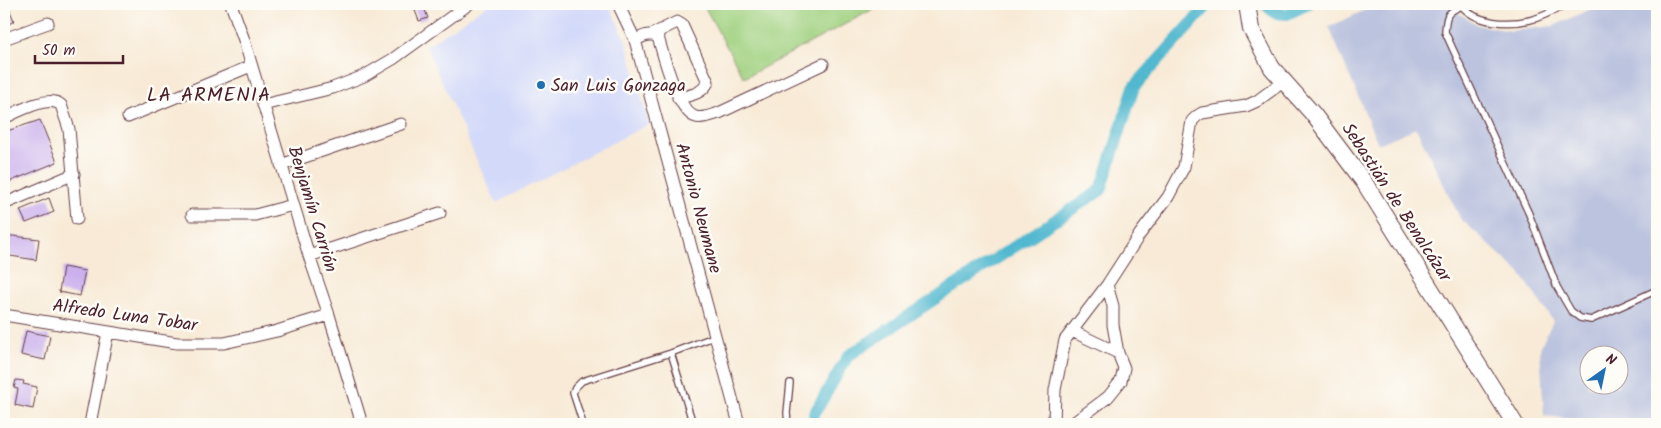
<svg xmlns="http://www.w3.org/2000/svg" width="1661" height="428" viewBox="0 0 1661 428" font-family="Kalam,sans-serif">
	<rect width="100%" height="100%" fill="#fdfcf7"/>
	<filter id="ink" filterUnits="userSpaceOnUse"><feTurbulence type="fractalNoise" baseFrequency=".02" numOctaves="2"/><feDisplacementMap in="SourceGraphic" scale="10" xChannelSelector="R" yChannelSelector="G"/><feConvolveMatrix kernelMatrix="1 2 1 2 8 2 1 2 1" color-interpolation-filters="sRGB"/></filter>
	<filter id="wash" filterUnits="userSpaceOnUse"><feTurbulence type="fractalNoise" baseFrequency=".0096" numOctaves="4" result="noise"/><feDisplacementMap in="SourceGraphic" scale="20" xChannelSelector="R" yChannelSelector="G"/><feGaussianBlur stdDeviation="1.12" result="paint"/><feColorMatrix in="noise" values="0 0 0 0 0 0 0 0 0 0 0 0 0 0 0 0 0 1.4 0 .05"/><feComposite in="paint" operator="in"/></filter>
	<g filter="url(#wash)">
		<rect width="100%" height="100%" fill="#f8ead6"/>
		<path fill="#d3d9f9" d="M489 4H609L626 41 649 124 496 203 426 46Z"/>
		<path fill="#bcc3de" fill-rule="evenodd" d="M1378 4H1449L1455 11 1478 25 1510 31 1553 26 1602 4H1657V424H1616L1544 416 1540 348 1553 321 1521 274 1460 218 1416 128 1378 144 1329 27ZM1588 356H1618V386H1588Z"/>
		<path fill="#a0d180" stroke="#757856" d="M703 4H883L744 78Z"/>
		<g fill="none" stroke-linecap="round" stroke-linejoin="round">
			<path stroke="#51b8cf" stroke-width="12" d="M1265 4 1275 13 1287 14 1308 4
				M814 414 848 356 1101 190 1134 87 1209 4"/>
		</g>
		<g id="blocks">
			<path fill="#cbb0ed" d="M8 5 14 21 4 27V6Z
				M423 5 428 18 419 21 414 8Z
				M40 120 57 162 4 184V132Z
				M49 198 54 212 26 223 20 210Z
				M4 235 39 239 36 260 4 255Z
				M63 267 85 271 80 296 59 292Z
				M26 331 50 336 45 360 21 355Z
				M16 380 24 381 23 384 37 387 33 409 15 405 18 389 14 388Z"/>
		</g>
	</g>
	<g filter="url(#ink)">
		<use href="#blocks" fill-opacity="0" stroke="#643d45" stroke-width="1"/>
		<g fill="none" stroke-linecap="round" stroke-linejoin="round">
			<defs>
				<path id="service" d="M1460 4C1475 24 1508 25 1530 20 1543 17 1556 10 1567 4
					M1462 6C1446 12 1446 16 1445 32L1529 214 1557 287 1571 311 1580 318 1591 320 1657 290
					M671 353 693 424
					M583 424 573 393 575 388 582 381 671 353 716 336
					M788 424 787 413 790 383"/>
				<path id="minor" d="M231 4 244 40 309 256 329 315 362 424
					M618 4 635 40 739 424
					M653 34 677 22 682 25 708 82C702 94 691 95 678 98
					M4 39 48 23
					M635 40C643 37 649 32 658 37 663 54 678 113 696 117 703 119 712 115 719 113L823 64
					M263 105 333 88 364 76 393 59 469 4
					M128 117 251 66
					M4 118C17 112 49 94 61 105L69 129 77 219
					M281 165 401 124
					M4 204 74 174
					M192 215H255L293 205
					M309 256 440 213
					M4 315 177 343H224L277 331 329 315
					M1072 331 1118 353
					M90 424 108 332
					M1054 424 1055 390 1065 340 1107 285 1140 234 1168 197 1184 167 1192 121 1197 116 1202 113 1246 106 1257 101 1284 81
					M1072 424 1108 397 1121 381 1124 368 1118 353 1113 325V306L1107 285"/>
				<path id="secondary" d="M1247 4 1251 29 1272 68 1313 114 1364 182 1515 424"/>
			</defs>
			<use href="#service" stroke="#643d45" stroke-width="8"/>
			<use href="#minor" stroke="#643d45" stroke-width="13"/>
			<use href="#secondary" stroke="#643d45" stroke-width="18"/>
			<use href="#service" stroke="#fff" stroke-width="5.5"/>
			<use href="#minor" stroke="#fff" stroke-width="11"/>
			<use href="#secondary" stroke="#fff" stroke-width="16"/>
		</g>
	</g>
	<circle fill="#1f6fb2" stroke="#fdfcf7" stroke-width="2" cx="541" cy="85" r="5"/>
	<g text-anchor="middle" stroke-width="5" stroke-linejoin="round" paint-order="stroke">
		<g font-size="18" fill="#4a1f2b" stroke="#fdfcf7" text-anchor="start">
			<text x="551" y="91">San Luis Gonzaga</text>
		</g>
		<g font-size="18" fill="#4a1f2b" stroke="#fdfcf7">
			<text transform="translate(1397 202) rotate(57)" y="6">Sebastián de Benalcázar</text>
			<text transform="translate(699 208) rotate(75)" y="6">Antonio Neumane</text>
			<text transform="translate(313 209) rotate(73)" y="6">Benjamín Carrión</text>
			<text transform="translate(125 315) rotate(8)" y="6">Alfredo Luna Tobar</text>
		</g>
		<g font-size="20" letter-spacing="1" fill="#4a1f2b" stroke="#fdfcf7">
			<text x="209" y="101">LA ARMENIA</text>
		</g>
	</g>
	<rect width="1661" height="428" fill="none" stroke="#fdfcf7" stroke-width="20"/>
	<g transform="translate(1604 370) rotate(33)"><circle r="24" fill="#fdfcf7" stroke="#b5a4a5"/>
	<path d="M0-4L9 19L0 12L-9 19Z" fill="#1f6fb2"/>
	<text y="-8" font-size="14" font-weight="bold" text-anchor="middle" fill="#4a1f2b">N</text>
	</g>
	<path d="M35 55v8h88v-8" fill="none" stroke="#4a1f2b" stroke-width="2.5"/>
	<text x="42" y="55" font-size="15" fill="#4a1f2b" stroke="#fdfcf7" stroke-width="4" paint-order="stroke">50 m</text>
</svg>
